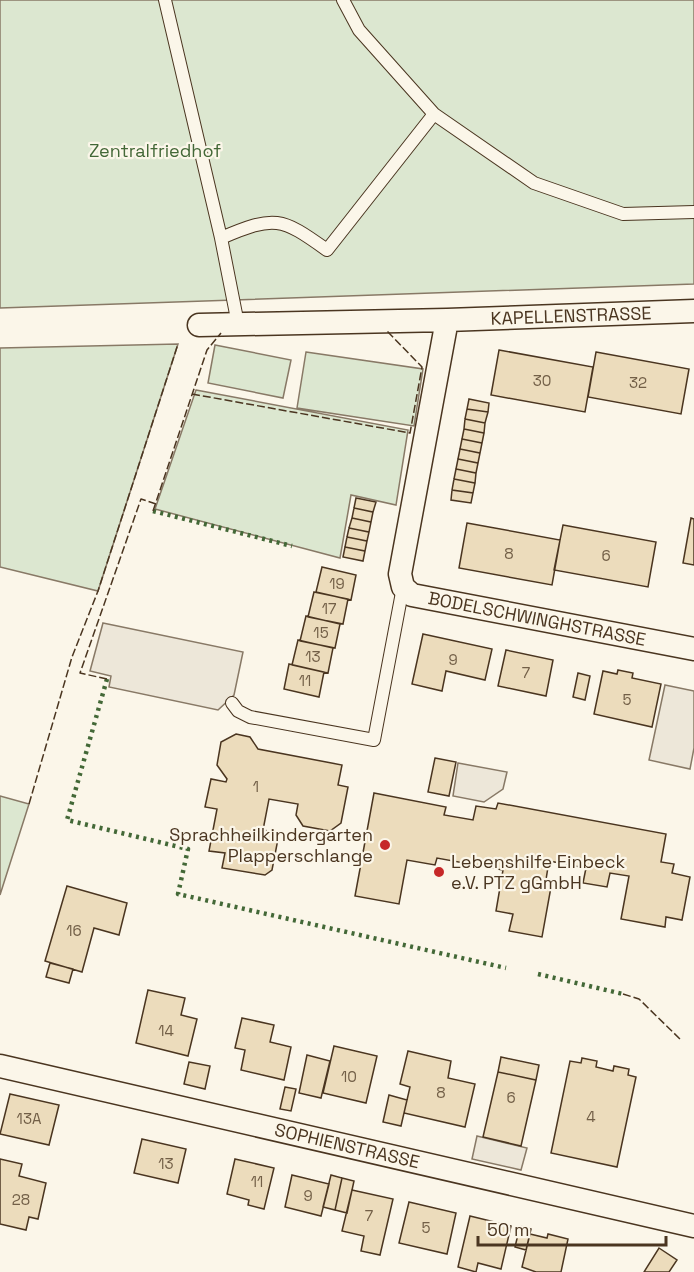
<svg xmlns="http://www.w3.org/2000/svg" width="694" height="1272" viewBox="0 0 694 1272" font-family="'Space Grotesk',sans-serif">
	<rect width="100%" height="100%" fill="#fbf6e9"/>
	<path fill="#dce7d0" stroke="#887966" stroke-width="1.5" d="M0 0H694V284L0 308Z
		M178 344 98 591 0 567V348Z
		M215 345 291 360 283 398 208 383Z
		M306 352 423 369 414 426 297 408Z
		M196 390 408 430 396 505 351 495 340 558 155 509Z
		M0 796 29 804 0 895Z"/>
	<path fill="#ede7d9" stroke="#887966" stroke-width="1.5" d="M103 623 243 652 234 695 218 710 109 687 111 676 90 671Z
		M665 685 694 691V748L690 769 649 760Z
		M458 763 507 772 503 789 484 802 453 796Z
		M477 1136 527 1148 521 1170 472 1159Z"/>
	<path fill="#ecdcbc" stroke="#4a3520" stroke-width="1.5" d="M499 350 593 367 585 412 491 395Z
		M596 352 689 369 681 414 588 397Z
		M469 399 489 403 488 412 467 409Z
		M467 409 488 412 485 423 465 419Z
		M465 419 485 423 484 433 464 429Z
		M464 429 484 433 482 443 462 439Z
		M462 439 482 443 480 453 460 449Z
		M460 449 480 453 478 463 458 459Z
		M458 459 478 463 476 473 456 469Z
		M456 469 476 473 475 483 454 479Z
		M454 479 475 483 473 493 452 490Z
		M452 490 473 493 471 503 451 500Z
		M356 498 376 502 373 512 354 508Z
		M354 508 373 512 371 522 352 518Z
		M352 518 371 522 369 532 349 528Z
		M691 518 694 519V565L683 563Z
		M467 523 560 540 552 585 459 568Z
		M563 525 656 542 648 587 554 570Z
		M349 528 369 532 367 541 347 537Z
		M347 537 367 541 365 551 345 547Z
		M345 547 365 551 363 561 343 557Z
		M322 567 356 575 351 600 316 592Z
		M314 592 348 599 343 624 308 617Z
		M306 616 340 624 335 648 300 641Z
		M423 634 492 649 485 680 446 671 442 691 412 684Z
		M298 640 333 648 328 673 292 665Z
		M506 650 553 660 546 696 498 686Z
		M289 664 324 672 319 697 284 689Z
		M618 670 633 673 632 678 661 684 652 727 594 714 603 671 617 674Z
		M578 673 590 676 585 700 573 697Z
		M236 734 250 737 258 749 342 765 338 785 348 787 341 823 330 831 303 826 296 815 298 804 269 799 263 830 273 832 278 839 272 870 265 875 222 868 225 853 209 851 217 809 205 807 211 779 226 782 227 779 217 765 221 742Z
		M435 758 456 762 449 796 428 792Z
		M374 793 446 807 444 815 473 820 476 806 496 809 498 803 666 834 661 862 674 864 672 873 690 877 682 920 666 917 665 927 621 919 629 876 610 873 607 887 583 883 586 868 549 861 545 886 551 887 542 937 509 931 513 914 496 911 503 870 437 858 435 865 407 860 399 904 355 896Z
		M67 886 127 903 119 935 94 928 82 972 45 961Z
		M50 963 73 969 69 983 46 977Z
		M148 990 185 998 181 1015 197 1019 188 1056 136 1043Z
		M242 1018 274 1025 270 1042 291 1047 284 1080 241 1070 245 1050 235 1048Z
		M334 1046 377 1056 366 1103 323 1093Z
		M408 1051 451 1061 448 1078 475 1084 465 1127 404 1113 410 1087 400 1084Z
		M307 1055 330 1061 321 1098 299 1093Z
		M501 1057 539 1065 536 1080 498 1072Z
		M582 1058 597 1061 596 1067 613 1071 614 1066 629 1069 628 1075 636 1077 617 1167 551 1153 570 1061 581 1063Z
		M189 1062 210 1066 205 1089 184 1084Z
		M498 1072 536 1080 521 1146 483 1137Z
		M285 1087 296 1089 291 1111 280 1109Z
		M10 1094 59 1105 49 1145 0 1134Z
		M389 1095 407 1100 401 1126 383 1122Z
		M142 1139 186 1149 178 1183 134 1173Z
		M0 1159 22 1164 19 1176 46 1183 38 1219 29 1217 26 1230 0 1224Z
		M235 1159 274 1168 264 1209 248 1205 249 1200 227 1194Z
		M292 1175 329 1184 321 1216 285 1207Z
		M331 1175 342 1178 335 1210 323 1207Z
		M342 1178 354 1181 347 1213 335 1210Z
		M352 1190 393 1199 380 1255 361 1251 364 1236 342 1231Z
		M409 1202 456 1213 447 1254 399 1243Z
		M470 1216 511 1226 501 1269 478 1263 476 1272 458 1267Z
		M520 1226 531 1229 526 1250 515 1247Z
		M530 1234 547 1238 548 1234 568 1239 561 1272H536L522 1267Z
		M659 1248 677 1260 669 1272H644Z"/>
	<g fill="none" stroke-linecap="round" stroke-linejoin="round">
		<defs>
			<path id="lane" d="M165 0 221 238 238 324
				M343 0 359 30 434 114 534 183 623 214 694 212
				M221 238C275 215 281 217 327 250L434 114
				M232 703 238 711 250 717 374 740 403 587"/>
			<path id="street" d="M447 320 400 574 403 587 412 595 694 649
				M199 325 447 320 694 311
				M0 1066 694 1226"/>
		</defs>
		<use href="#lane" stroke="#4a3520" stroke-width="14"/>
		<use href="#street" stroke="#4a3520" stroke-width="25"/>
		<use href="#lane" stroke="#fbf6e9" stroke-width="12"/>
		<use href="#street" stroke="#fbf6e9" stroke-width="22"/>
		<path stroke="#436837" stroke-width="4.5" stroke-dasharray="3 4.5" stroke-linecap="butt" d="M153 511 292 546
			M107 679 67 820 188 849 178 894 506 968
			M538 974 623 994"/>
		<path stroke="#4a3520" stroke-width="1.5" stroke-dasharray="8 3" stroke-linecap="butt" d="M192 394 410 433 422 367 386 330
			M153 511 207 350 221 333
			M107 679 80 673 141 499 156 504
			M29 804 72 657 98 591 178 344
			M623 994 639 999 682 1041"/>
	</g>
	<g fill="#c62828" stroke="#fbf6e9" stroke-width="2">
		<circle cx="385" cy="845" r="6"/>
		<circle cx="439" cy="872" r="6"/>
	</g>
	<g text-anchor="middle" stroke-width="4.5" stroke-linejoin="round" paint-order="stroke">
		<g font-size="15" fill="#725f47">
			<text x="542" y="386">30</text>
			<text x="638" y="388">32</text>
			<text x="509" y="559">8</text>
			<text x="606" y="561">6</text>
			<text x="337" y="589">19</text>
			<text x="329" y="614">17</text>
			<text x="321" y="638">15</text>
			<text x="313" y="662">13</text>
			<text x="453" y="665">9</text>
			<text x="526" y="678">7</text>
			<text x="305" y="686">11</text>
			<text x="627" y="705">5</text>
			<text x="256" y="792">1</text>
			<text x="74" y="936">16</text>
			<text x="166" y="1036">14</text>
			<text x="349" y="1082">10</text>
			<text x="441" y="1098">8</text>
			<text x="511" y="1103">6</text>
			<text x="591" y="1122">4</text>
			<text x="29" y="1124">13A</text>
			<text x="166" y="1169">13</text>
			<text x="257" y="1187">11</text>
			<text x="308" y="1201">9</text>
			<text x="21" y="1205">28</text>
			<text x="369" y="1221">7</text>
			<text x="426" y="1233">5</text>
		</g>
		<g font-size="18" fill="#436837" stroke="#fbf6e9">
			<text x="155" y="157">Zentralfriedhof</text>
		</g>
		<g font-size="18" fill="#4a3520" stroke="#fbf6e9">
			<text transform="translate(571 316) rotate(-2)" y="6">KAPELLENSTRASSE</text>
			<text transform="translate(537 619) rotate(11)" y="6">BODELSCHWINGHSTRASSE</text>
			<text transform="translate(347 1146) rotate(13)" y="6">SOPHIENSTRASSE</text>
		</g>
		<g font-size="18" fill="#4a3520" stroke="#fbf6e9" text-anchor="end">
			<text x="373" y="841">Sprachheilkindergarten<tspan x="373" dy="21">Plapperschlange</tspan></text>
			<text x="451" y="868" text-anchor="start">Lebenshilfe Einbeck<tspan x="451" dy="21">e.V. PTZ gGmbH</tspan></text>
		</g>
	</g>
	<path d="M478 1236v9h188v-9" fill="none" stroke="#4a3520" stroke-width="3"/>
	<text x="487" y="1236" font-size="18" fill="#4a3520" stroke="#fbf6e9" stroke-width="4.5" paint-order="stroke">50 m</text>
</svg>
